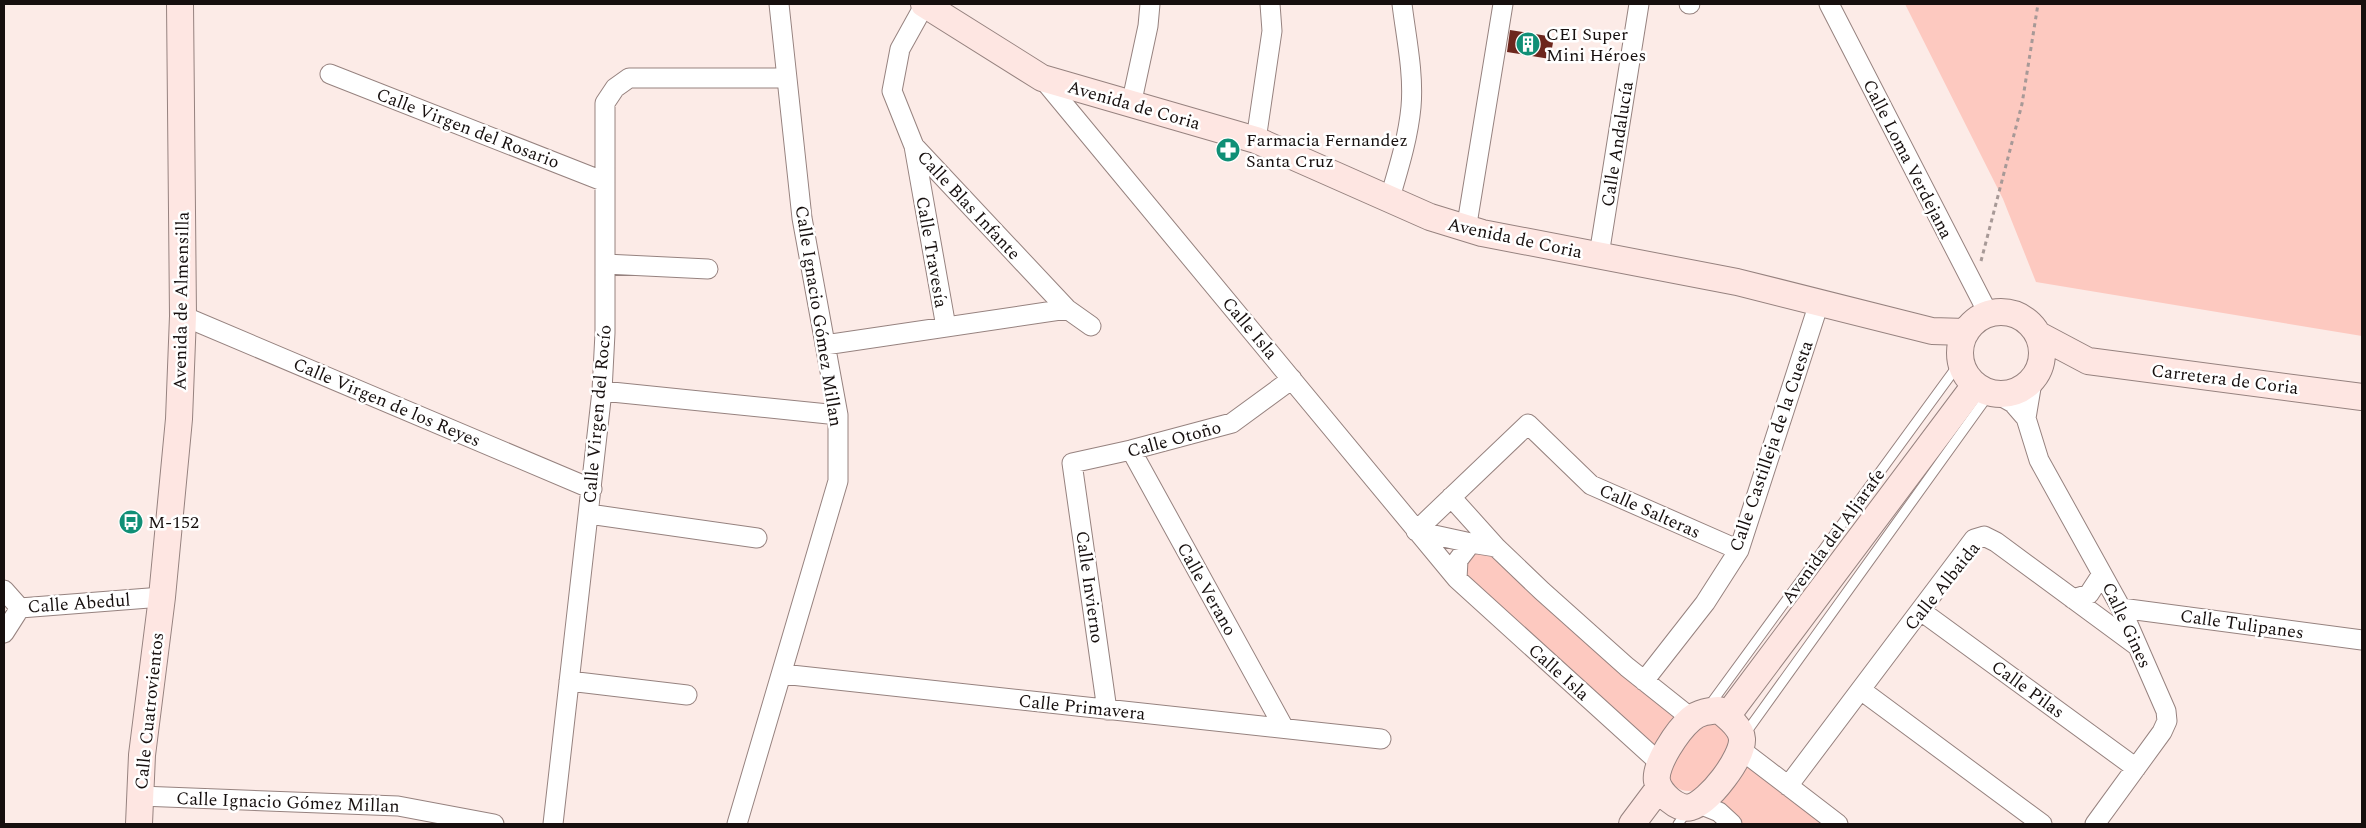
<svg xmlns="http://www.w3.org/2000/svg" width="2366" height="828" viewBox="0 0 2366 828" font-family="Spectral,serif">
	<rect width="100%" height="100%" fill="#fcebe7"/>
	<path fill="#fdc9c0" d="M1905 4H2362V336L2036 282 2003 199Z
		M1486 552 1678 715 1660 751 1467 579 1464 567 1470 553Z
		M1714 722 1730 736C1728 760 1713 773 1697 790 1683 793 1673 789 1669 775L1679 748 1702 724Z
		M1745 765 1825 824H1739L1718 802 1728 793Z"/>
	<path fill="#6d261d" d="M1510 30 1554 37 1550 59 1507 52Z"/>
	<g fill="none" stroke-linecap="round" stroke-linejoin="round">
		<defs>
			<path id="lane" d="M1709 706 1961 361
				M1745 734 1990 393
				M1678 824 1688 810"/>
			<path id="street" d="M925 4 900 49 892 91 914 146 1067 309
				M1689 4H1690
				M1829 4 1988 313
				M330 74 605 182
				M1042 78 1457 579
				M1131 105 1148 26 1150 4
				M1256 140 1272 31 1270 4
				M914 146 946 327
				M1389 201C1398 170 1408 139 1411 107 1414 73 1406 37 1402 4
				M1466 230 1503 4
				M1599 255 1639 4
				M605 264 708 269
				M183 316 592 489
				M825 345 1067 309 1091 326
				M2032 382 2026 418 2039 460 2121 608 2166 711 2167 721 2162 732 2095 824
				M602 391 838 415
				M1997 394 2013 403 2026 418
				M1131 450 1284 728
				M1451 497 1496 547
				M589 514 757 538
				M1416 531 1528 424 1591 485 1739 550
				M1416 531 1471 543
				M4 590 20 608 162 597
				M2073 599 2089 594 2102 574
				M2121 608 2362 640
				M1921 611 2136 768
				M4 633 20 608
				M782 674 1381 739
				M569 681 687 695
				M1644 681 1705 603 1739 550 1819 303
				M1861 690 2042 824
				M1107 710 1072 463 1131 450 1232 423 1292 379
				M1740 749 1838 824
				M1661 764 1457 579 1458 560 1471 543 1496 547 1542 591 1627 667 1691 718
				M1788 786 1974 539 1984 536 1996 542 2136 645
				M140 796 398 806 494 824
				M1697 803 1719 812 1732 824
				M553 824 602 391 605 333V103L615 88 629 78H785
				M737 824 838 481V415L802 218 779 4"/>
			<path id="secondary" d="M924 4 1042 78 1256 140 1430 217 1482 233 1737 282 1932 331 1966 332
				M1960 353a41 41 0 1 1 82 0a41 41 0 1 1-82 0Z
				M2039 335 2088 361 2362 397
				M1719 710C1728 717 1741 727 1742 739 1743 758 1709 802 1691 807 1678 811 1659 793 1657 781 1654 765 1678 730 1691 719 1699 712 1709 711 1719 710Z
				M1727 716 1975 385
				M139 824 142 755 162 597 179 419 183 316 180 4
				M1632 824 1659 788"/>
		</defs>
		<use href="#lane" stroke="#96827f" stroke-width="11"/>
		<use href="#street" stroke="#96827f" stroke-width="21"/>
		<use href="#secondary" stroke="#96827f" stroke-width="28"/>
		<path stroke="#a79997" stroke-width="3" stroke-dasharray="4 4" stroke-linecap="butt" d="M1981 261 2022 104 2038 4"/>
		<use href="#lane" stroke="#fff" stroke-width="9"/>
		<use href="#street" stroke="#fff" stroke-width="19"/>
		<use href="#secondary" stroke="#fee6e2" stroke-width="26"/>
	</g>
	<defs>
		<symbol id="building-disc" viewBox="-11 -11 22 22"><circle r="9.5" fill="#108f76" stroke="#fff"/><path d="M-4-6H4V6H1V3H-1V6H-4ZM-2.5-4.3h1.7v1.8h-1.7ZM.8-4.3h1.7v1.8H.8ZM-2.5-1h1.7V.8h-1.7ZM.8-1h1.7V.8H.8Z" fill="#fff"/></symbol>
		<symbol id="pharmacy-disc" viewBox="-11 -11 22 22"><circle r="9.5" fill="#108f76" stroke="#fff"/><path d="M-2-6h4v4h4v4h-4v4h-4v-4h-4v-4h4Z" fill="#fff"/></symbol>
		<symbol id="bus-disc" viewBox="-11 -11 22 22"><circle r="9.5" fill="#108f76" stroke="#fff"/><path d="M-5-6H5V4H4V6H2V4H-2V6H-4V4H-5ZM-3.5-4V0h7V-4ZM-3.5 1.2v1.5H-2V1.2ZM2 1.2v1.5H3.5V1.2Z" fill="#fff"/></symbol>
	</defs>
	<g fill-rule="evenodd">
		<use href="#building-disc" x="1514" y="30" width="28" height="28"/>
		<use href="#pharmacy-disc" x="1214" y="136" width="28" height="28"/>
		<use href="#bus-disc" x="117" y="508" width="28" height="28"/>
	</g>
	<g text-anchor="middle" stroke-width="5" stroke-linejoin="round" paint-order="stroke">
		<g font-size="18" fill="#160f0e" stroke="#fff" text-anchor="start">
			<text x="1546" y="40">CEI Super<tspan x="1546" dy="21">Mini Héroes</tspan></text>
			<text x="1246" y="146">Farmacia Fernandez<tspan x="1246" dy="21">Santa Cruz</tspan></text>
			<text x="148" y="528">M-152</text>
		</g>
		<g font-size="18" fill="#160f0e" stroke="#fff">
			<text transform="translate(1134 105) rotate(16)" y="6">Avenida de Coria</text>
			<text transform="translate(468 128) rotate(21)" y="6">Calle Virgen del Rosario</text>
			<text transform="translate(1617 144) rotate(-81)" y="6">Calle Andalucía</text>
			<text transform="translate(1908 159) rotate(63)" y="6">Calle Loma Verdejana</text>
			<text transform="translate(969 205) rotate(47)" y="6">Calle Blas Infante</text>
			<text transform="translate(1515 238) rotate(12)" y="6">Avenida de Coria</text>
			<text transform="translate(932 252) rotate(80)" y="6">Calle Travesía</text>
			<text transform="translate(181 301) rotate(-89)" y="6">Avenida de Almensilla</text>
			<text transform="translate(819 316) rotate(81)" y="6">Calle Ignacio Gómez Millan</text>
			<text transform="translate(1250 328) rotate(50)" y="6">Calle Isla</text>
			<text transform="translate(2225 379) rotate(7)" y="6">Carretera de Coria</text>
			<text transform="translate(387 402) rotate(23)" y="6">Calle Virgen de los Reyes</text>
			<text transform="translate(597 414) rotate(-85)" y="6">Calle Virgen del Rocío</text>
			<text transform="translate(1174 439) rotate(-15)" y="6">Calle Otoño</text>
			<text transform="translate(1771 446) rotate(-71)" y="6">Calle Castilleja de la Cuesta</text>
			<text transform="translate(1650 511) rotate(24)" y="6">Calle Salteras</text>
			<text transform="translate(1833 536) rotate(-54)" y="6">Avenida del Aljarafe</text>
			<text transform="translate(1942 586) rotate(-51)" y="6">Calle Albaida</text>
			<text transform="translate(1090 587) rotate(82)" y="6">Calle Invierno</text>
			<text transform="translate(1207 589) rotate(61)" y="6">Calle Verano</text>
			<text transform="translate(79 603) rotate(-4)" y="6">Calle Abedul</text>
			<text transform="translate(2242 624) rotate(8)" y="6">Calle Tulipanes</text>
			<text transform="translate(2127 625) rotate(65)" y="6">Calle Gines</text>
			<text transform="translate(1559 672) rotate(42)" y="6">Calle Isla</text>
			<text transform="translate(2028 689) rotate(36)" y="6">Calle Pilas</text>
			<text transform="translate(1082 707) rotate(6)" y="6">Calle Primavera</text>
			<text transform="translate(149 711) rotate(-84)" y="6">Calle Cuatrovientos</text>
			<text transform="translate(288 802) rotate(2)" y="6">Calle Ignacio Gómez Millan</text>
		</g>
	</g>
	<rect width="2366" height="828" fill="none" stroke="#160f0e" stroke-width="10"/>
</svg>
